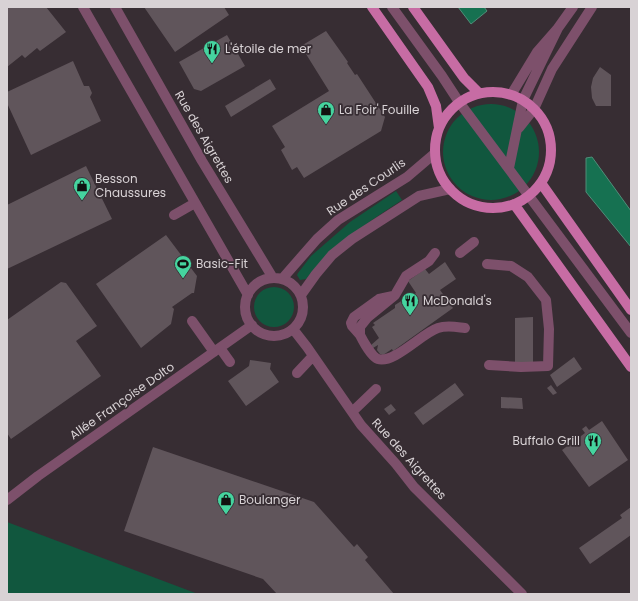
<svg xmlns="http://www.w3.org/2000/svg" width="638" height="601" viewBox="0 0 638 601" font-family="Poppins,sans-serif">
	<rect width="100%" height="100%" fill="#372d33"/>
	<path fill="#11573e" d="M443 152a48 48 0 1 1 96 0a48 48 0 1 1-96 0Z
		M396 191 402 200C367 223 331 246 306 279L300 280 297 275 298 273 311 256 350 222Z
		M254 307a20 20 0 1 1 40 0a20 20 0 1 1-40 0Z
		M7 522 198 594H7Z"/>
	<path fill="#167151" stroke="#508e79" d="M458 7H484L487 11 471 24Z
		M592 157 631 211V247L586 192V158Z"/>
	<path fill="#60555b" d="M7 7H46L66 32 40 51 37 48 25 58 22 55 7 67Z
		M144 7H224L229 15 175 52Z
		M326 31 348 62 347 63 355 75 357 74 385 117 381 131 304 178 297 167 292 170 281 150 285 147 272 126 329 91 301 46Z
		M227 35 245 66 201 91 194 89 179 62Z
		M73 61 84 86H89L92 93 90 97 101 121 31 155 7 103V92Z
		M600 67 611 75V106H596L592 98 591 87 593 78Z
		M270 79 276 89 231 117 225 106Z
		M86 166 112 219 7 269V205Z
		M166 235 197 276 194 293H192L172 307 174 309 171 324 141 348 96 284Z
		M445 262 456 279 440 290 453 308 393 351 392 349 383 355 380 354 377 350 378 345 373 348 370 346 379 338 372 327 375 325 373 323 395 308V305L406 298H410L416 293 408 281 425 269 429 274Z
		M61 282 66 283 97 326 76 341 101 376 11 439 7 433V320Z
		M533 317V362H515V318Z
		M574 357 582 369 557 387 550 375Z
		M250 360 271 363 270 369 279 382 246 406 228 381 249 366Z
		M455 383 464 395 423 425 414 413Z
		M551 385 557 393 553 395 547 388Z
		M501 397 522 398 523 409 501 408Z
		M391 404 396 410 389 415 384 409Z
		M602 421 628 460 589 487 562 450 585 433 582 429 586 426 589 430Z
		M153 447 314 502 354 547 357 544 368 557 365 560 394 594H277L263 579 124 531Z
		M631 507V535L590 564 579 548 622 518 620 515Z"/>
	<g fill="none" stroke-linecap="round" stroke-linejoin="round">
		<path stroke="#7d506b" stroke-width="10" d="M83 7 248 295
			M115 7 202 161 273 278
			M392 7 442 76 459 102 631 333
			M511 95 537 52 558 28 573 7
			M519 128 534 109 552 69 592 7
			M509 168 523 100 558 28
			M174 215 195 203
			M435 253 429 261 406 276 395 295 368 317 360 327V335C363 341 372 357 378 359 394 364 422 333 438 328 447 325 456 327 465 328
			M460 253 474 242
			M487 264 511 266 528 277 546 300 549 329 548 366 521 367 489 365
			M245 307a29 29 0 1 1 58 0a29 29 0 1 1-58 0Z
			M282 279 317 239 338 220 407 177 434 154
			M301 295 316 274 332 255 352 239 419 196 450 189
			M192 321 214 352
			M293 329 307 347 361 425 396 464 414 487 522 594
			M360 335 352 326 351 323 354 317 379 299 393 296
			M220 348 230 362
			M297 373 313 356
			M352 412 376 389
			M7 500 38 476 252 325"/>
		<path stroke="#c76ca4" stroke-width="10" d="M372 7 428 87 436 106 439 128
			M413 7 464 78 479 93
			M435 150a58 58 0 1 1 116 0a58 58 0 1 1-116 0Z
			M541 183 631 310
			M514 204 631 367"/>
	</g>
	<defs>
		<symbol id="restaurant-pin" viewBox="-11 -11 22 30"><path d="M0 17L-7.5 6A9.5 9.5 0 1 1 7.5 6Z" fill="#45d49f" stroke="#372d33"/><path d="M-5-6h1v4h1v-4h1v4h1v-4h1v5L-1.5 .5V6h-2V.5L-5-1ZM5-6V6H3V1.5H1.5Q1.5-4 5-6Z" fill="#111"/></symbol>
		<symbol id="shop-pin" viewBox="-11 -11 22 30"><path d="M0 17L-7.5 6A9.5 9.5 0 1 1 7.5 6Z" fill="#45d49f" stroke="#372d33"/><path d="M-5-2.5h2.3a2.7 3.5 0 0 1 5.4 0H5L5.5 6h-11ZM-1.5-2.5h3a1.5 2.3 0 0 0-3 0Z" fill="#111"/></symbol>
		<symbol id="stadium-pin" viewBox="-11 -11 22 30"><path d="M0 17L-7.5 6A9.5 9.5 0 1 1 7.5 6Z" fill="#45d49f" stroke="#372d33"/><path d="M0-5a6.5 5 0 1 0 0 10a6.5 5 0 1 0 0-10ZM-3.5-1.8h7v3.6h-7Z" fill="#111"/></symbol>
	</defs>
	<g fill-rule="evenodd">
		<use href="#restaurant-pin" x="202" y="39" width="20" height="27"/>
		<use href="#shop-pin" x="316" y="100" width="20" height="27"/>
		<use href="#shop-pin" x="72" y="176" width="20" height="27"/>
		<use href="#stadium-pin" x="173" y="254" width="20" height="27"/>
		<use href="#restaurant-pin" x="400" y="291" width="20" height="27"/>
		<use href="#restaurant-pin" x="583" y="431" width="20" height="27"/>
		<use href="#shop-pin" x="216" y="490" width="20" height="27"/>
	</g>
	<g text-anchor="middle" stroke-width="3.5" stroke-linejoin="round" paint-order="stroke">
		<g font-size="12" fill="#d8d2d5" stroke="#372d33" text-anchor="start">
			<text x="225" y="53">L'étoile de mer</text>
			<text x="339" y="114">La Foir' Fouille</text>
			<text x="95" y="183">Besson<tspan x="95" dy="14">Chaussures</tspan></text>
			<text x="196" y="268">Basic-Fit</text>
			<text x="423" y="305">McDonald's</text>
			<text x="580" y="445" text-anchor="end">Buffalo Grill</text>
			<text x="239" y="504">Boulanger</text>
		</g>
		<g font-size="12" fill="#d8d2d5" stroke="#372d33">
			<text transform="translate(204 137) rotate(60)" y="4">Rue des Aigrettes</text>
			<text transform="translate(366 187) rotate(-34)" y="4">Rue des Courlis</text>
			<text transform="translate(122 401) rotate(-35)" y="4">Allée Françoise Dolto</text>
			<text transform="translate(409 459) rotate(48)" y="4">Rue des Aigrettes</text>
		</g>
	</g>
	<rect width="638" height="601" fill="none" stroke="#d8d2d5" stroke-width="16"/>
</svg>
